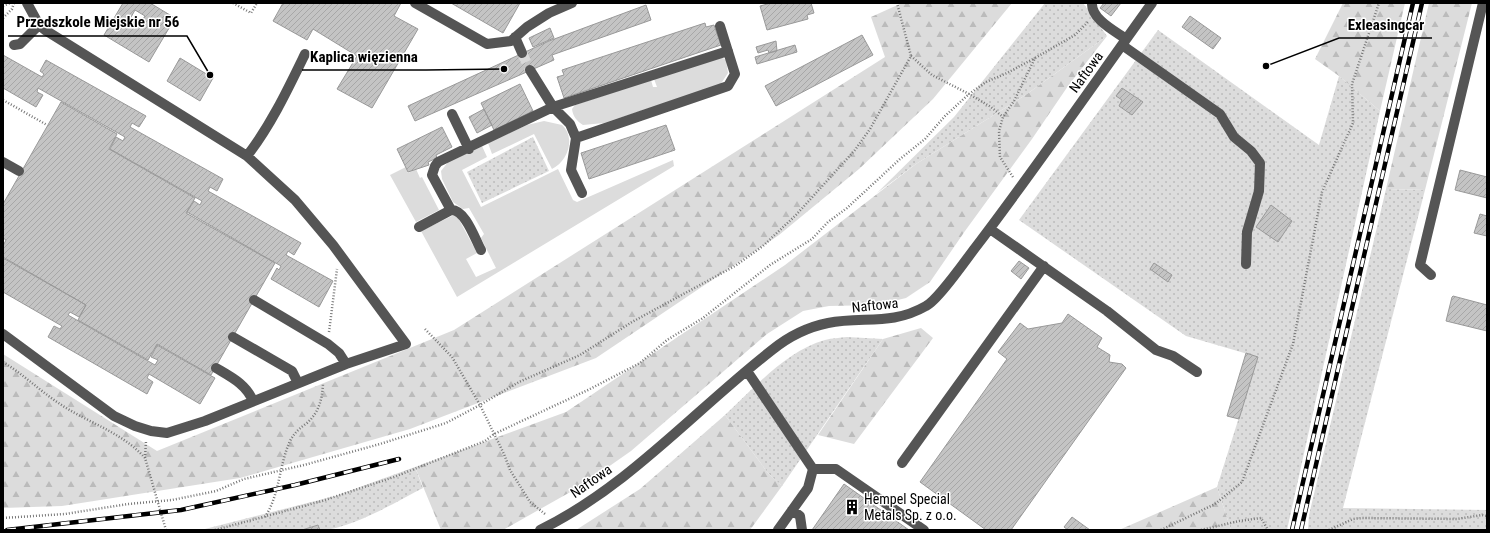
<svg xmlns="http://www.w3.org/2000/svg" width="1490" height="533" viewBox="0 0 1490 533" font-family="'Roboto Condensed',sans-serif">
	<defs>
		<pattern id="grass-dots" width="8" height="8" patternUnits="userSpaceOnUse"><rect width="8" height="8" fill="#dcdcdc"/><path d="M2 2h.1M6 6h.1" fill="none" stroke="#bbb" stroke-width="1.8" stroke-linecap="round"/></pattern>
		<pattern id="forest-firs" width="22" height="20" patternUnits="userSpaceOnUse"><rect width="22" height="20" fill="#dcdcdc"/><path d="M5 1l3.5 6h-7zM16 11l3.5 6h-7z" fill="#bbb"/></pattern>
		<pattern id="building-hatch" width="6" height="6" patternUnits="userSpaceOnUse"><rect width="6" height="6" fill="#c4c4c4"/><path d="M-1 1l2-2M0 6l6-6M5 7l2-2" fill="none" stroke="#a7a7a7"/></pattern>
	</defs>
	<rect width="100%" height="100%" fill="#fff"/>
	<path fill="url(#grass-dots)" d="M1045 3H1083L1107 36 1027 94 916 164 877 193 954 117Z
		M1158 30 1319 145 1339 76 1380 111 1287 530H1231L1217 487 1258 357 1186 336 1019 220Z
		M533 137 549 171 482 203 467 172Z
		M1386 189 1425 190 1343 508 1487 510V530H1308L1309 515Z
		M847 337 883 339 782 486 768 473 725 415C754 388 786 351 825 340 832 338 840 338 847 337Z
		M415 467 423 488C396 502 349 530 320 530L318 525 302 530H201L335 496Z"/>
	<path fill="url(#forest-firs)" d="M902 3H1012L933 99 859 169 779 235 596 358 410 429 240 478 62 506 3 508V354L157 451 454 330 885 57 871 17Z
		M1343 3H1405L1380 111 1339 76 1315 59Z
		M1429 3H1472L1425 190 1386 189Z
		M1107 36 1068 86 1032 139 965 231 930 282 906 298 877 305 829 306 803 311 767 334 631 451 581 486 503 530H441L415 467 566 412 785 265 916 164 1027 94Z
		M921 328 933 338 854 444 818 435 883 339Z
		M725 415 768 473 782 486 750 530H576L640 489Z
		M1217 487 1231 530H1119Z"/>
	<path fill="#dcdcdc" d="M721 57 726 60 728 73 720 85 604 123 583 125C577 121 573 117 572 109L575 105 651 80 653 87H657L654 79Z
		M544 121 562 125C576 138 568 161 552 169L534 134 492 154 488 143 527 125Z
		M482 146 487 157 462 170 481 207 558 169 573 200 577 202 673 160 674 166 457 297 421 231 456 214 477 253 466 259 476 277 496 268 481 238 484 234 469 208 463 209 453 202 442 179 441 171 448 162Z
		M406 167 408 173 416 169 420 178 422 177 439 210 416 222 390 175Z"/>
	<path fill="url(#building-hatch)" stroke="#999" fill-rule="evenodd" d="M123 3H150L175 18 149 62 104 35ZM135 10 145 16 139 25 130 19Z
		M283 3H401L394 16 418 29 372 108 337 89 357 56 313 29 307 40 273 21Z
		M451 3H520L503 33Z
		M771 3H811L814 13 807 15 808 19 767 30 760 6Z
		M1104 3H1121L1111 16 1100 8Z
		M646 5 651 20 552 55 554 60 415 121 408 106 549 41Z
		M1190 16 1221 38 1213 49 1182 27Z
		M705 23 706 27 714 25 721 45 564 98 557 77 564 75 562 70Z
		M550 28 554 38 533 47 529 38Z
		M862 35 873 55 776 106 765 86Z
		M776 41 777 51 769 53 768 50 758 53 756 47Z
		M795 45 797 52 757 64 755 57Z
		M3 55 42 77 44 74 40 71 46 60 146 116 139 127 132 123 130 127 223 179 217 191 210 187 208 191 301 243 294 255 288 251 286 255 333 281 319 307 271 279 277 268 279 270 281 266 187 212 194 201 200 205 202 201 110 149 116 137 123 141 125 137 38 88 37 92 43 95 36 107 3 88Z
		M180 58 213 78 200 101 167 81Z
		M520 84 533 111 494 130 481 103Z
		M1122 88 1143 102 1132 115 1119 106 1122 100 1116 96Z
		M61 102 117 134 109 149 195 198 186 213 275 263 211 375 157 344 148 360 78 320 86 305 3 257V246L6 240 3 238V204Z
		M484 109 492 125 477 133 469 117Z
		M666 125 675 150 589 179 581 153Z
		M442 127 452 147 436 155 437 158 428 162 429 165 408 172 397 149Z
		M1460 170 1487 177V198L1455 190Z
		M1271 205 1292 221 1278 242 1256 227Z
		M1480 214 1487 216V236L1474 233Z
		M3 258 86 305 79 317 70 312 68 315 155 365 158 360 151 357 157 345 215 378 200 404 149 374 147 378 153 382 147 394 48 337 54 326 60 329 62 326 3 292Z
		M1019 261 1029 268 1021 279 1011 271Z
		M1154 263 1172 275 1168 282 1150 269Z
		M1453 296 1487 305V331L1446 321 1452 297Z
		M1068 314 1102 338 1097 347 1110 355 1109 362 1122 364 1126 368 1011 530H986L920 482 1007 359 998 352 1020 323 1028 329 1062 323Z
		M1246 353 1258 357 1239 419 1227 416Z
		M844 484 909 530H812Z
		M1072 517 1090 530H1068L1064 527Z
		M318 525 320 530H302Z"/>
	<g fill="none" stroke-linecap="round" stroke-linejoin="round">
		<path stroke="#d9d9d9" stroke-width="10" stroke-dasharray="10 5" stroke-linecap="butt" d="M522 53 530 70"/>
		<path stroke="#777" stroke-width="2.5" stroke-dasharray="1 2" stroke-linecap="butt" d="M233 3 251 13 257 3
			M3 6 10 3
			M3 18 12 9 14 3
			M911 56 932 75 969 94 991 107 1003 117
			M3 100 47 125
			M1013 177 1000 157 999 131 1003 117 1014 101 1035 58 1075 35 1088 22
			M425 329 452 357 480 405 504 454 510 470 530 502 545 514
			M329 332 337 269
			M3 362C23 374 40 391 60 404 88 423 122 432 145 458L166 530
			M145 458 146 441
			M265 517C280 494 279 465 290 441 294 433 300 428 307 423 319 412 322 400 323 384
			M3 518 65 514 128 504 172 500 216 491 244 479 304 465 380 444 446 423 480 405 519 382 580 355 632 322 735 266 763 246 796 215 855 150 870 129 911 56 897 3
			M215 530 322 501 394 477 485 441 494 434 588 390 640 363 667 340 703 318 770 265 812 239 828 222 847 208 900 159 925 139 945 116 969 94 986 82 1007 73 1035 58
			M1161 530 1215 504 1242 482 1293 344 1322 192 1353 123 1352 84 1379 3
			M1201 530 1239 521 1261 518 1268 530
			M1329 530 1353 519 1362 518 1457 519 1482 515 1487 516"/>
		<path stroke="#555" stroke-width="10" d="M415 3 487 44 511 41 527 27 549 13 572 3
			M1092 3C1091 19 1115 31 1126 39
			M515 37 522 53
			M14 45 20 44 39 25
			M1122 45 1220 114 1234 137 1251 151 1260 163 1259 191 1247 232 1246 264
			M530 70 553 107 570 124 576 138 571 170 582 193
			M452 114 469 149
			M576 138 728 86 735 74 720 26
			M247 156C271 125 288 89 305 54
			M3 162 19 171
			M419 227 451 210
			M990 229 1107 311 1156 350 1173 356 1197 372
			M481 250C475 239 465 209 451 210L432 175 435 166 438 162 553 107 728 51
			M1431 275 1420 265 1483 3
			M254 300 328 344 339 353 346 364
			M3 334 114 416 135 426 151 431 167 433 205 421 346 364 406 344 333 245 295 200 247 156 45 30 39 25 27 3
			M233 337 292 371 298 383
			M216 368C231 377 246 384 253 401
			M747 371 813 469 808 488 778 530
			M902 463 1044 266
			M813 469H836L924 530
			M792 510 800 516 802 530
			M540 530C628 487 695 410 772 350 788 337 808 327 828 323 864 316 891 326 926 306 938 300 965 261 975 248 1036 168 1093 85 1152 3"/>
		<defs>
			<path id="rail" d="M7 530 181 510 295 485 399 459
				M1292 530 1413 3
				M1301 530 1422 3"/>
		</defs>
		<use href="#rail" stroke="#000" stroke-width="4.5"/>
		<use href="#rail" stroke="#fff" stroke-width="3" stroke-dasharray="9" stroke-linecap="butt"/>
	</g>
	<defs>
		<symbol id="building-bare" viewBox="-9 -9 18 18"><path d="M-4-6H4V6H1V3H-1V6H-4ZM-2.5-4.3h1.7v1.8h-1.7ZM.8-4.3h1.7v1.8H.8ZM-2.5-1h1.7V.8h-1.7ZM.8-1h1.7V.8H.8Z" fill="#000" stroke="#fff" stroke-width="2.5" paint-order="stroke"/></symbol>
	</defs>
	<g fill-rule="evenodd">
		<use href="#building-bare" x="841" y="496" width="22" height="22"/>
	</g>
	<g text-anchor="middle" stroke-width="3" stroke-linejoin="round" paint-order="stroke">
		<g font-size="14" fill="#000" stroke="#fff">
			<text transform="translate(1086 72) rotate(-54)" y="5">Naftowa</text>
			<text transform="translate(875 305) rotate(-6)" y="5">Naftowa</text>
			<text transform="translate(591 481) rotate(-35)" y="5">Naftowa</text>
		</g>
		<g font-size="14" fill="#000" stroke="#fff" text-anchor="start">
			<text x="864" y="504">Hempel Special<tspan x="864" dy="16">Metals Sp. z o.o.</tspan></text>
		</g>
	</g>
	<path fill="none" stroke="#000" stroke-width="1.5" d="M210 75L187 36H8M1266 66L1339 38H1432M504 69L426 70H302"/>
	<g fill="#000" stroke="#fff" stroke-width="1.5">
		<circle cx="210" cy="75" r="4"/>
		<circle cx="1266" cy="66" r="4"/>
		<circle cx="504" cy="69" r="4"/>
	</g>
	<g font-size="15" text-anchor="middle" font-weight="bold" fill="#000" stroke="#fff" stroke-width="3" stroke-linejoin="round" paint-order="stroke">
		<text x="98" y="27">Przedszkole Miejskie nr 56</text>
		<text x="1386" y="30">Exleasingcar</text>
		<text x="364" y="62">Kaplica więzienna</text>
	</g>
	<rect width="1490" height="533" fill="none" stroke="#000000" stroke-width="8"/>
</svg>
